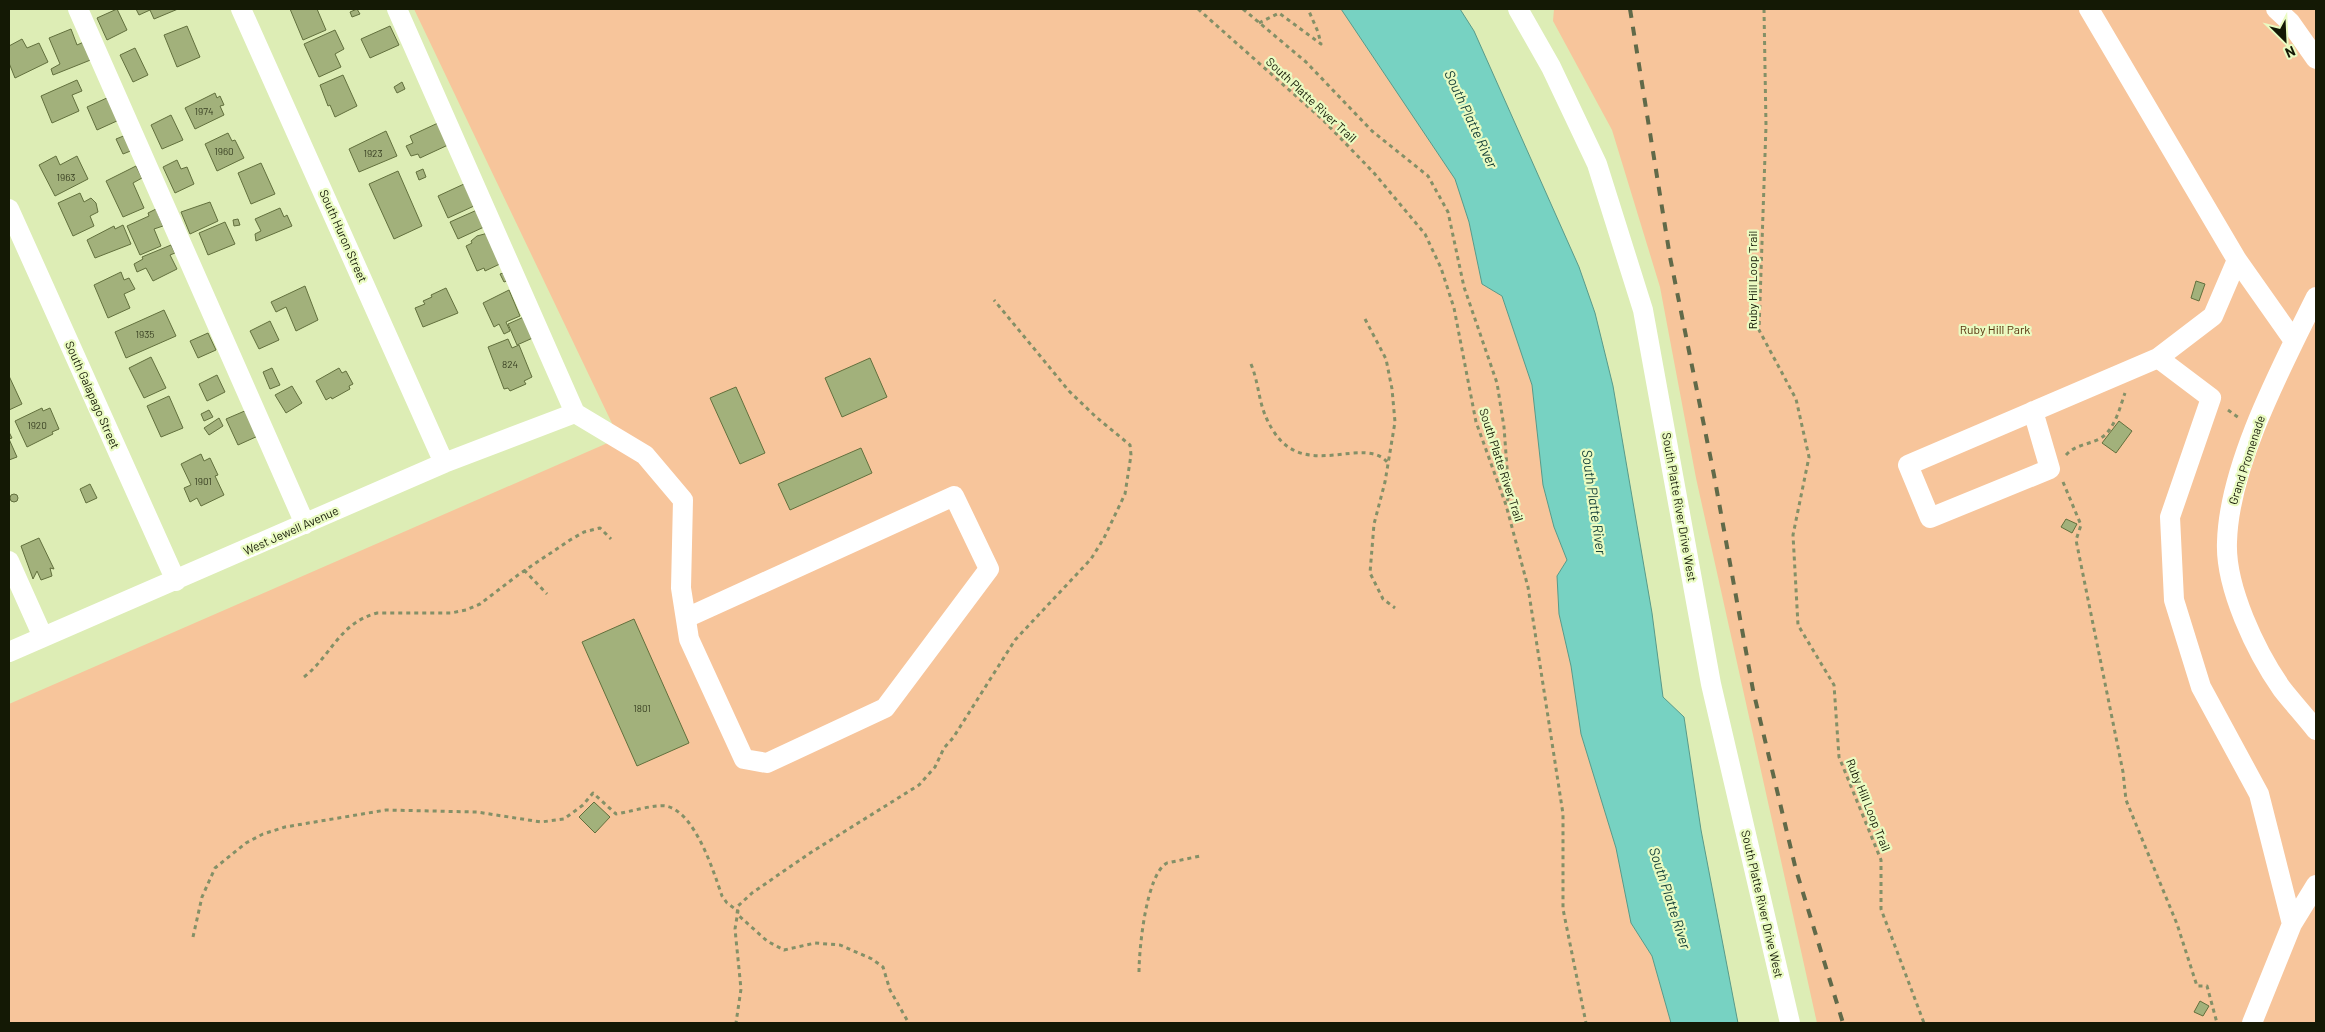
<svg xmlns="http://www.w3.org/2000/svg" width="2325" height="1032" viewBox="0 0 2325 1032" font-family="Barlow,sans-serif">
	<rect width="100%" height="100%" fill="#ddedb5"/>
	<path fill="#f7c59b" d="M414 9H1341L1455 179 1469 222 1482 284 1502 296 1532 385 1543 485 1554 527 1567 560 1557 576 1559 614 1571 666 1581 734 1616 848 1631 923 1652 956 1671 1023H9V704L619 438Z
		M1554 9H2316V1023H1817L1696 478 1660 287 1612 130 1553 21Z"/>
	<path fill="#77d2c2" stroke="#599a89" d="M1341 9H1460L1474 31 1579 267 1595 313 1613 386 1652 613 1663 697 1684 717 1701 830 1738 1023H1671L1652 956 1631 923 1616 848 1581 734 1571 666 1559 614 1557 576 1567 560 1554 527 1543 485 1532 385 1502 296 1482 284 1469 222 1455 179Z"/>
	<path fill="#a2b17b" stroke="#62703d" d="M117 9 127 30 107 40 97 18Z
		M136 9H178L154 19 150 10 139 15Z
		M290 9H317L326 30 303 40Z
		M357 9 360 14 352 17 350 12Z
		M187 26 200 57 177 67 164 35Z
		M390 26 399 45 370 58 361 39Z
		M71 29 77 45 86 41 93 59 53 75 51 69 60 64 49 38Z
		M335 30 344 49 335 54 341 67 319 77 304 44Z
		M22 39 27 48 39 43 48 62 15 78 9 63V46Z
		M135 48 148 75 133 82 120 55Z
		M343 75 357 106 335 117 330 105 328 106 320 85Z
		M77 80 82 91 72 95 79 111 52 123 41 96Z
		M402 82 405 89 397 93 394 87Z
		M215 93 217 98 220 96 224 105 220 106 224 115 195 129 185 108Z
		M109 97 119 120 97 130 87 107Z
		M171 115 183 140 162 149 151 125Z
		M438 123 448 145 420 158 418 154 411 156 406 146 413 143 410 136Z
		M386 131 397 156 359 172 349 149Z
		M228 133 232 141 235 140 244 158 217 171 205 144Z
		M126 135 133 150 123 154 116 139Z
		M56 156 60 165 77 156 88 179 55 196 39 165Z
		M177 160 181 169 187 167 194 184 175 193 163 167Z
		M261 163 275 194 251 204 238 173Z
		M136 166 142 178 133 183 144 208 123 217 106 181Z
		M423 169 426 177 419 180 416 172Z
		M398 171 422 226 394 239 369 184Z
		M464 184 474 206 448 218 438 196Z
		M80 193 84 202 91 198 96 203 98 212 90 216 94 226 73 236 58 203Z
		M210 202 218 221 190 234 181 212Z
		M280 208 284 217 287 215 292 226 256 241 255 234 261 231 255 219Z
		M156 209 163 226 154 229 161 246 140 255 127 226 149 216 148 213Z
		M477 210 484 227 458 239 450 222Z
		M238 219 240 225 234 226 233 220Z
		M225 222 235 244 208 255 199 233Z
		M123 225 131 244 95 258 87 240 114 226 115 229Z
		M488 233 502 263 485 271 484 268 477 271 466 246 472 243 471 241 477 236Z
		M171 245 175 253 170 255 177 269 153 281 146 268 137 272 134 264 143 259 142 257Z
		M121 272 124 280 129 278 135 289 124 294 130 308 108 318 94 285Z
		M506 272 509 280 504 282 500 274Z
		M2196 281 2205 284 2199 301 2191 298Z
		M305 286 318 320 296 331 286 307 276 312 271 302Z
		M446 288 458 313 423 327 415 308 425 304 423 301 432 297 431 295Z
		M509 290 520 316 506 322 510 331 504 334 499 324 494 327 483 303Z
		M164 310 176 336 126 358 115 332Z
		M526 316 535 337 517 345 508 324Z
		M270 321 279 340 259 349 250 331Z
		M208 333 216 350 198 358 190 341Z
		M508 339 512 348 519 345 532 377 524 381 526 384 510 391 508 388 504 389 488 347Z
		M151 357 166 388 144 398 129 368Z
		M870 358 887 397 842 417 825 378Z
		M272 368 280 385 270 389 263 372Z
		M339 368 342 373 346 371 353 384 349 386 350 389 332 399 331 397 326 400 316 381Z
		M217 375 225 392 207 401 199 384Z
		M9 376 22 404 9 410Z
		M292 386 302 403 286 413 275 395Z
		M736 387 765 453 740 464 710 398Z
		M169 396 183 428 161 437 147 406Z
		M42 408 43 411 50 408 59 429 52 432 53 434 27 447 15 421Z
		M209 410 213 417 204 421 201 414Z
		M247 410 258 436 238 445 226 419Z
		M219 418 223 426 209 435 204 428Z
		M2119 421 2132 431 2116 453 2102 443Z
		M9 432 12 438 9 439 17 457 9 460Z
		M861 448 872 473 790 510 778 484Z
		M201 454 204 461 210 458 218 475 215 476 224 495 201 506 197 498 190 502 184 488 191 485 181 464Z
		M90 484 97 498 86 503 80 489Z
		M10 498a4 4 0 1 1 8 0a4 4 0 1 1-8 0Z
		M2066 519 2077 524 2072 533 2061 527Z
		M39 538 54 569 50 568 52 576 41 580 37 571 33 579 21 546Z
		M634 619 689 743 637 766 582 642Z
		M594 802 610 817 595 833 579 817Z
		M2200 1001 2209 1006 2203 1016 2194 1012Z"/>
	<g fill="none" stroke-linecap="round" stroke-linejoin="round">
		<path stroke="#849067" stroke-width="3" stroke-dasharray="4 4" stroke-linecap="butt" d="M1198 9 1323 120 1374 173 1425 234 1441 268 1454 308 1476 422 1506 505 1528 587 1563 814V909L1586 1023
			M1243 9 1306 62 1372 131 1428 176 1448 212 1464 287 1497 383 1504 427 1509 495 1506 505
			M1764 9 1766 126 1759 330 1796 399 1809 457 1793 535 1798 625 1834 685 1839 757 1881 860V909L1924 1023
			M1259 23 1279 13 1321 44 1318 32 1308 9
			M1365 319 1386 359 1392 389 1395 422 1385 482 1374 524 1370 573 1383 599 1395 608
			M1251 364C1261 389 1257 406 1274 432 1306 481 1365 434 1388 463
			M2228 410 2239 418
			M2066 455C2076 444 2089 445 2101 438 2115 429 2120 407 2125 393
			M2063 482 2081 525 2076 540 2123 772 2126 800 2177 924 2197 986H2207L2217 1023
			M524 570 547 594
			M304 677C332 655 339 623 377 613H451L466 610 480 604 518 575 570 540 584 532 600 528 611 539
			M193 937 202 897 215 868 246 843 263 834 285 827 386 810 477 812 541 822 564 819 583 805 593 793 616 814C629 812 655 804 666 806 695 812 713 870 722 896L727 903 738 911 735 929 741 989 736 1023
			M1139 972C1139 950 1146 874 1167 863L1200 856
			M907 1020 890 990 883 967 872 959 840 945 815 943 784 950 767 941 737 914 738 906 752 893 810 853 919 785 935 767 944 748 953 738 1015 640 1091 559 1104 538 1125 494 1131 455 1130 445 1096 417 1069 391 994 300"/>
		<path stroke="#fff" stroke-width="20" d="M78 9 305 524
			M241 9 444 463
			M397 9 575 413 645 455 683 500 681 588 689 639 744 759 767 763 885 708 989 569 954 496 686 618
			M1518 9 1551 67 1597 164 1643 310 1711 684 1790 1023
			M2089 9 2237 260 2294 341
			M2276 9 2290 22 2316 59
			M9 209 176 581
			M2316 297C2282 366 2229 465 2227 542 2225 587 2256 652 2282 689 2293 703 2305 716 2316 730
			M2158 358 2211 398 2170 517 2174 600 2201 687 2259 794 2292 924
			M2033 411 2050 469 1930 518 1908 465 2158 358 2213 316 2237 260
			M9 561 43 637
			M9 652 444 463 575 413
			M2252 1023 2292 924 2316 885"/>
		<path stroke="#616a49" stroke-width="4" stroke-dasharray="9 9" stroke-linecap="butt" d="M1630 9 1670 257 1714 475 1753 690 1796 870 1843 1023"/>
	</g>
	<g text-anchor="middle" stroke-width="4.5" stroke-linejoin="round" paint-order="stroke">
		<g font-size="10" fill="#383f22">
			<text x="204" y="115">1974</text>
			<text x="224" y="155">1960</text>
			<text x="373" y="157">1923</text>
			<text x="66" y="181">1963</text>
			<text x="145" y="338">1935</text>
			<text x="510" y="368">824</text>
			<text x="37" y="429">1920</text>
			<text x="203" y="485">1901</text>
			<text x="642" y="712">1801</text>
		</g>
		<g font-size="12" fill="#141905" stroke="#eafbc2">
			<text transform="translate(1311 100) rotate(43)" y="4">South Platte River Trail</text>
			<text transform="translate(343 236) rotate(66)" y="4">South Huron Street</text>
			<text transform="translate(1753 280) rotate(-90)" y="4">Ruby Hill Loop Trail</text>
			<text transform="translate(92 395) rotate(66)" y="4">South Galapago Street</text>
			<text transform="translate(2247 460) rotate(-72)" y="4">Grand Promenade</text>
			<text transform="translate(1501 465) rotate(72)" y="4">South Platte River Trail</text>
			<text transform="translate(1679 507) rotate(80)" y="4">South Platte River Drive West</text>
			<text transform="translate(291 531) rotate(-24)" y="4">West Jewell Avenue</text>
			<text transform="translate(1868 805) rotate(68)" y="4">Ruby Hill Loop Trail</text>
			<text transform="translate(1762 904) rotate(77)" y="4">South Platte River Drive West</text>
		</g>
		<g font-size="12" fill="#58330e" stroke="#eafbc2">
			<text x="1995" y="334">Ruby Hill Park</text>
		</g>
		<g font-size="14" font-style="italic" fill="#164039" stroke="#eafbc2">
			<text transform="translate(1471 119) rotate(65)" y="5">South Platte River</text>
			<text transform="translate(1594 502) rotate(82)" y="5">South Platte River</text>
			<text transform="translate(1670 898) rotate(72)" y="5">South Platte River</text>
		</g>
	</g>
	<rect width="2325" height="1032" fill="none" stroke="#141905" stroke-width="20"/>
	<g transform="translate(2285 40) rotate(156)" stroke="#eafbc2" stroke-width="4" paint-order="stroke">
	<path d="M0-4L9 19L0 12L-9 19Z" fill="#141905"/>
	<text y="-8" font-size="14" font-weight="bold" text-anchor="middle" fill="#141905">N</text>
	</g>
</svg>
